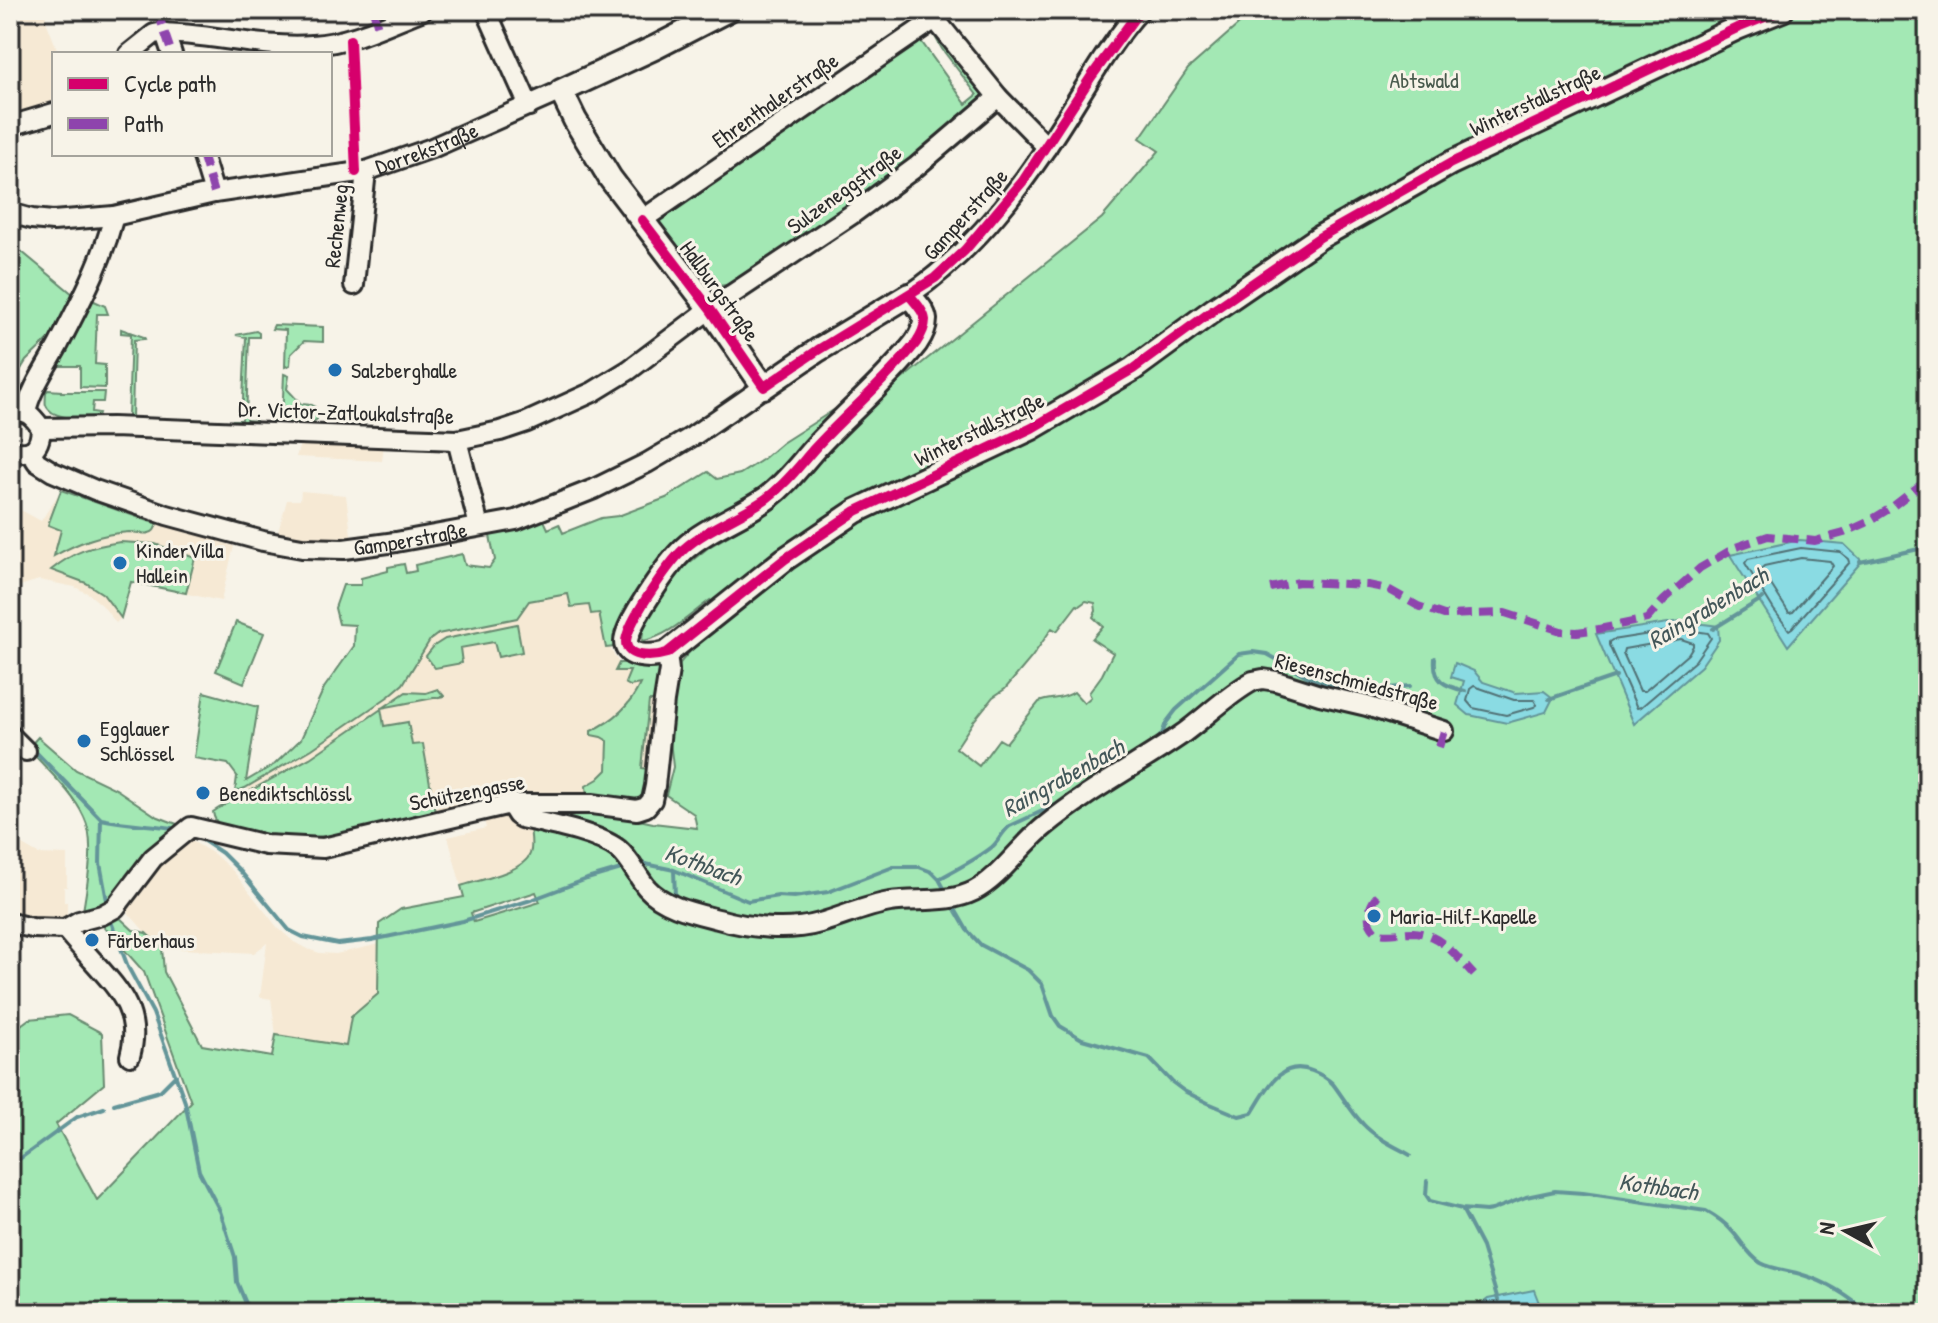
<svg xmlns="http://www.w3.org/2000/svg" width="1938" height="1323" viewBox="0 0 1938 1323" font-family="'Patrick Hand',sans-serif">
	<rect width="100%" height="100%" fill="#f7f3e8"/>
	<filter id="ink" filterUnits="userSpaceOnUse"><feTurbulence type="fractalNoise" baseFrequency=".0125" numOctaves="2"/><feDisplacementMap in="SourceGraphic" scale="16" xChannelSelector="R" yChannelSelector="G"/><feConvolveMatrix kernelMatrix="1 2 1 2 8 2 1 2 1" color-interpolation-filters="sRGB"/></filter>
	<g filter="url(#ink)">
		<path fill="#f6e9d4" d="M10 10H45L46 21 59 54H54V108L10 121Z
			M301 441 384 444 382 461 296 457Z
			M61 490 157 524 168 525 234 546 221 601 131 582 121 618 116 623 102 605 89 594 75 587 39 580 10 589V504L41 521Z
			M301 491 346 495 352 542 276 539 287 500H300Z
			M598 588 606 642 619 663H656L663 669 651 787 589 800 534 794 441 811 337 835 217 823 213 817V812L226 803 245 794 250 783 322 741 432 633 529 600Z
			M509 811 530 828 532 845 529 858 516 868 461 886 448 837 486 828 483 816Z
			M10 838 38 854 67 855V887H64V902H67V921L10 918Z
			M192 841 214 854 233 871 278 928 294 942 307 949 320 953 336 954 380 944 378 994 351 1017 347 1046 276 1035 271 999 260 997 267 943 254 953 162 948 146 933 125 909 159 861Z"/>
		<path fill="#a3e8b4" stroke="#678a70" stroke-width="2" fill-rule="evenodd" d="M1255 10H1928V1313H10V1033L29 1019 68 1015 102 1033 104 1084 56 1124 97 1200 191 1102 144 972 98 920 118 916 133 930 146 933 162 948 164 972 202 1045 272 1057 276 1035 346 1046 351 1017 378 994 379 924 401 909 464 897 461 886C479 880 523 872 530 854 533 846 531 837 530 828L509 811H597L653 823 697 828 694 814 666 795 673 767 667 714 680 663 715 622V610L710 600C688 616 668 637 642 641L644 622 679 571 709 547 761 517 865 409 1102 218 1159 151 1140 138 1188 69ZM1086 601 1095 603 1096 611 1093 617 1103 626 1092 639 1113 653 1102 675 1089 693 1091 697 1084 703 1074 692C1064 700 1051 697 1039 702L1006 743 999 739 979 766 956 748 973 722 993 697 1005 689 1032 657 1052 628 1057 631 1077 605 1079 606ZM536 892 540 902 474 922 471 913Z
			M933 33 938 35 981 88 984 95 983 101 885 182 734 284 718 286 703 283 657 225V219L918 37 966 104 977 95 942 49Z
			M10 242 74 295 51 337 26 361 10 387Z
			M90 299 105 306 108 314H97L95 364 105 365V388L80 387V366H57L59 356C78 343 80 318 90 299Z
			M274 325 323 327V342L304 341 291 354 290 365 285 367 286 330 272 329Z
			M121 329 144 337 145 339 134 340 132 417 142 418V420L118 419V417H128L131 334 121 333Z
			M256 331 259 333V337H249L246 420 256 421V424L233 423V420H242L246 337 236 335Z
			M284 374 289 376 287 389 301 404 312 405 316 408 317 419 310 425 270 424V421L282 422Z
			M48 390 61 391V392H104L103 402H93L92 412 99 413 98 416 102 417V419C88 418 51 421 46 405 45 405 46 393 46 392Z
			M854 397 785 466 623 619 615 647 606 648 599 613 591 614 589 605 571 607 568 594 529 601 517 618 438 634 430 640 403 684 389 696 312 749 245 788 235 792 237 776 228 764 194 758 204 692 258 707 246 781 275 764 301 739 324 688 354 646 355 625 339 624 335 608 343 585H361V578L388 571V567L404 564 406 573 416 571 415 565 462 554 465 565 489 568 495 560 489 531 540 519 544 520 548 529 559 524 563 533 601 518 618 516 666 498 708 472 717 479 740 474 762 460 782 443Z
			M61 490 157 524C155 528 155 532 149 533 144 535 135 532 129 532 101 534 79 542 54 556L61 530 48 525Z
			M120 542 155 544 195 558 186 593 131 582 121 618 103 594 86 583 51 570C76 550 90 547 120 542Z
			M236 622 264 633 244 683 216 671Z
			M517 624 522 652 498 657 494 642 460 648 462 663 435 668 426 656 434 646 445 639Z
			M619 663H656L663 669 660 701H649L642 768 652 770 645 798 636 802 587 796 586 786 598 779 607 770 608 741 601 737 591 735V731C613 721 630 707 640 684L630 686 625 683 630 671H615Z
			M438 689 444 696 381 708 384 726 408 722 412 745 423 744 435 812C374 827 302 850 240 832 227 829 215 827 213 812L219 808 310 758 406 692 426 693Z
			M38 737 76 770 116 789 156 816 182 826 113 901 82 918C86 889 97 843 84 817 72 791 47 770 28 748Z"/>
		<path fill="#8adbe3" stroke="#649599" stroke-width="2" d="M1800 540 1844 544 1862 561 1788 646 1730 555Z
			M1681 621 1718 626 1719 640 1701 666 1634 724 1596 634Z
			M1455 663 1474 671 1483 682 1516 693 1544 691 1553 698 1546 712 1507 723 1469 715 1457 705 1464 681 1451 677Z
			M1534 1290 1543 1313H1470L1488 1299Z"/>
		<g fill="none" stroke-linecap="round" stroke-linejoin="round">
			<path stroke="#517175" stroke-width="2" d="M1801 548 1840 552 1849 559 1850 562 1792 628 1789 630 1774 610 1745 563 1748 559Z
				M1801 558 1830 561 1833 566 1793 612 1789 613 1761 569 1764 566Z
				M1681 629 1708 633 1711 638 1695 661 1641 707 1637 708 1609 645V642L1612 640Z
				M1681 639 1693 643V646L1688 654 1645 691H1640L1623 653 1624 649Z
				M1474 686 1514 700H1534L1537 705 1534 707 1506 715 1473 708 1467 701 1470 689Z"/>
			<path stroke="#649599" stroke-width="4" d="M1860 562 1928 547
				M1713 629 1763 598
				M1435 658C1433 682 1445 686 1465 691
				M1549 699 1616 676
				M1152 745 1162 734 1166 723 1176 710 1239 654 1253 652 1267 654 1312 679 1337 687 1378 689 1410 686
				M31 747 101 819C127 825 153 824 179 829
				M101 819 100 863 108 906
				M198 837 222 853 241 872 289 930 303 937 338 944 372 940 463 921 531 900 587 879 628 867
				M636 865 641 863 674 870 748 901 778 896 794 897 828 892 893 867H919L932 872 939 879 946 892
				M674 871 675 896
				M939 879C956 869 976 860 992 847 999 841 1002 832 1010 826L1064 801
				M952 904 967 930 981 945 1028 970 1042 984 1053 1016 1060 1026 1082 1039 1149 1058 1172 1082 1184 1091 1208 1103 1239 1116 1252 1113C1266 1091 1280 1058 1312 1071 1320 1074 1327 1078 1333 1084 1343 1097 1351 1112 1363 1124 1376 1138 1394 1146 1410 1155
				M110 919 128 967 153 1013 185 1102 199 1171 220 1211 235 1257 237 1282 250 1313
				M114 1104 160 1091 176 1075
				M10 1166 77 1117 104 1108
				M1427 1181 1426 1195 1430 1201 1462 1209 1486 1211 1492 1210 1526 1197 1555 1191 1583 1193 1706 1211C1715 1216 1724 1222 1731 1230 1741 1240 1748 1255 1761 1263 1774 1270 1789 1270 1803 1275 1827 1282 1850 1297 1868 1313
				M1462 1209 1482 1247 1498 1300"/>
			<defs>
				<g id="minor">
					<path d="M486 10 529 106"/>
					<path d="M165 33 172 54"/>
					<path d="M129 54 154 34 159 33C210 33 261 49 312 45 351 43 387 24 423 10"/>
					<path d="M10 126 54 113"/>
					<path d="M202 154 214 193"/>
					<path id="s1" d="M10 213 32 219 53 221 114 216 214 193 366 171 432 148 561 91"/>
					<path d="M642 220 935 19 998 97 1047 147"/>
					<path d="M354 285 366 171"/>
					<path d="M909 295C976 250 1024 184 1067 116 1089 81 1111 42 1140 10"/>
					<path d="M26 412C30 390 49 363 59 344 82 299 101 265 114 216"/>
					<path d="M10 414C26 408 32 415 41 428 40 450 31 455 10 451"/>
					<path d="M41 428 112 427 457 440 500 431 527 422 593 392 629 370 710 309 851 215 916 167 998 97"/>
					<path d="M457 440 479 526"/>
					<path id="s2" d="M30 451 37 462 53 472 95 490 167 515 263 541 302 548 344 549 396 542 516 520 594 489 647 463 693 436 764 387"/>
					<path d="M10 735 26 751"/>
					<path d="M510 804 517 815 521 818C548 824 597 833 618 849 631 860 637 876 647 888 664 907 695 913 718 919 749 928 789 932 820 923 844 916 866 906 890 902 917 898 948 904 974 891 1000 878 1021 845 1045 826 1087 791 1136 766 1181 735 1205 718 1227 695 1253 681L1263 679 1276 681 1320 695 1367 706 1444 731"/>
					<path d="M10 923 32 928 65 929 79 921 102 915 115 908 153 858 191 827 266 845 323 848 510 804H592L637 810 646 807 652 800 655 786 664 701 669 670 667 653"/>
					<path d="M65 929C74 940 84 951 94 962 120 991 142 1014 130 1056"/>
				</g>
				<path id="tertiary" d="M728 10 656 47 561 91 575 120 610 178 710 309 764 387 818 350 909 295C915 302 924 311 925 320 925 328 920 337 916 343 885 382 847 413 814 449 799 466 786 484 767 498 742 516 707 528 684 549 668 564 633 615 627 636 620 660 654 657 667 653L785 559 856 511 1032 428 1133 369 1215 309 1320 237 1451 163 1737 28 1782 10"/>
			</defs>
			<use href="#minor" stroke="#2b2b2b" stroke-width="24"/>
			<use href="#tertiary" stroke="#2b2b2b" stroke-width="28"/>
			<use href="#minor" stroke="#f7f3e8" stroke-width="18"/>
			<use href="#tertiary" stroke="#f7f3e8" stroke-width="22"/>
			<path stroke="#8e44ad" stroke-width="8" stroke-dasharray="16 8" stroke-linecap="butt" d="M157 10 172 54
				M373 10 378 28
				M202 154 214 193
				M1270 588 1299 582 1368 585 1388 589 1418 606 1444 615 1505 613 1561 631 1577 632 1599 629 1647 619 1664 600 1700 568 1736 547 1768 536 1815 541 1844 533 1866 523 1892 507 1928 479
				M1439 747 1444 731
				M1378 895C1368 906 1364 921 1376 932 1388 936 1400 932 1413 932 1440 933 1457 957 1474 975"/>
			<defs>
				<path id="cycleway" d="M350 40 356 172
					M642 220 710 309 764 387 818 350 935 278 965 250 1023 181 1091 77 1140 10
					M909 295C915 302 924 311 925 320 925 328 920 337 916 343 885 382 847 413 814 449 799 466 786 484 767 498 742 516 707 528 684 549 668 564 633 615 627 636 620 660 654 657 667 653L785 559 856 511 1032 428 1133 369 1215 309 1320 237 1451 163 1737 28 1782 10"/>
			</defs>
			<use href="#cycleway" stroke="#f7f3e8" stroke-width="15"/>
			<use href="#cycleway" stroke="#d6006c" stroke-width="10"/>
		</g>
	</g>
	<g fill="#1f6fb2" stroke="#f7f3e8" stroke-width="3">
		<circle cx="335" cy="370" r="8"/>
		<circle cx="120" cy="563" r="8"/>
		<circle cx="84" cy="741" r="8"/>
		<circle cx="203" cy="793" r="8"/>
		<circle cx="1374" cy="916" r="8"/>
		<circle cx="92" cy="940" r="8"/>
	</g>
	<g text-anchor="middle" stroke-width="6" stroke-linejoin="round" paint-order="stroke">
		<g font-size="22" fill="#495a4d" stroke="#f7f3e8">
			<text x="1424" y="88">Abtswald</text>
		</g>
		<g font-size="22" fill="#2b2b2b" stroke="#f7f3e8">
			<text transform="translate(775 100) rotate(-35)" y="8">Ehrenthalerstraße</text>
			<text transform="translate(1535 100) rotate(-25)" y="8">Winterstallstraße</text>
			<text dy="8" stroke="none"><textPath href="#s1" startOffset="426">Dorrekstraße</textPath></text>
			<text transform="translate(844 189) rotate(-36)" y="8">Sulzeneggstraße</text>
			<text transform="translate(965 214) rotate(-48)" y="8">Gamperstraße</text>
			<text transform="translate(336 226) rotate(-84)" y="8">Rechenweg</text>
			<text transform="translate(720 291) rotate(54)" y="8">Hallburgstraße</text>
			<text transform="translate(346 412) rotate(2)" y="8">Dr. Victor-Zatloukalstraße</text>
			<text transform="translate(979 429) rotate(-26)" y="8">Winterstallstraße</text>
			<text dy="8" stroke="none"><textPath href="#s2" startOffset="402">Gamperstraße</textPath></text>
			<text transform="translate(1357 681) rotate(15)" y="8">Riesenschmiedstraße</text>
			<text transform="translate(467 792) rotate(-11)" y="8">Schützengasse</text>
		</g>
		<g font-size="22" fill="#2b2b2b" stroke="#f7f3e8" text-anchor="start">
			<text x="351" y="378">Salzberghalle</text>
			<text x="136" y="558">KinderVilla<tspan x="136" dy="25">Hallein</tspan></text>
			<text x="100" y="736">Egglauer<tspan x="100" dy="25">Schlössel</tspan></text>
			<text x="219" y="801">Benediktschlössl</text>
			<text x="1390" y="924">Maria-Hilf-Kapelle</text>
			<text x="108" y="948">Färberhaus</text>
		</g>
		<g font-size="24" font-style="italic" fill="#435759" stroke="#f7f3e8">
			<text transform="translate(1708 608) rotate(-31)" y="8">Raingrabenbach</text>
			<text transform="translate(1063 778) rotate(-29)" y="8">Raingrabenbach</text>
			<text transform="translate(703 865) rotate(20)" y="8">Kothbach</text>
			<text transform="translate(1658 1187) rotate(8)" y="8">Kothbach</text>
		</g>
	</g>
	<rect width="1938" height="1323" fill="none" stroke="#f7f3e8" stroke-width="40"/>
	<rect x="20" y="20" width="1898" height="1283" fill="none" stroke="#2b2b2b" stroke-width="3" filter="url(#ink)"/>
	<rect x="52" y="52" width="280" height="104" fill="#f7f3e8" stroke="#a5a39c" stroke-width="2"/>
	<rect x="68" y="78" width="40" height="12" fill="#d6006c" stroke="#a5a39c" stroke-width="2"/>
	<text x="124" y="92" font-size="24" fill="#2b2b2b">Cycle path</text>
	<rect x="68" y="118" width="40" height="12" fill="#8e44ad" stroke="#a5a39c" stroke-width="2"/>
	<text x="124" y="132" font-size="24" fill="#2b2b2b">Path</text>
	<g transform="translate(1846 1231) rotate(278)" stroke="#f7f3e8" stroke-width="6" paint-order="stroke">
	<path d="M0-6L14 30L0 20L-14 30Z" fill="#2b2b2b"/>
	<text y="-12" font-size="22" font-weight="bold" text-anchor="middle" fill="#2b2b2b">N</text>
	</g>
</svg>
